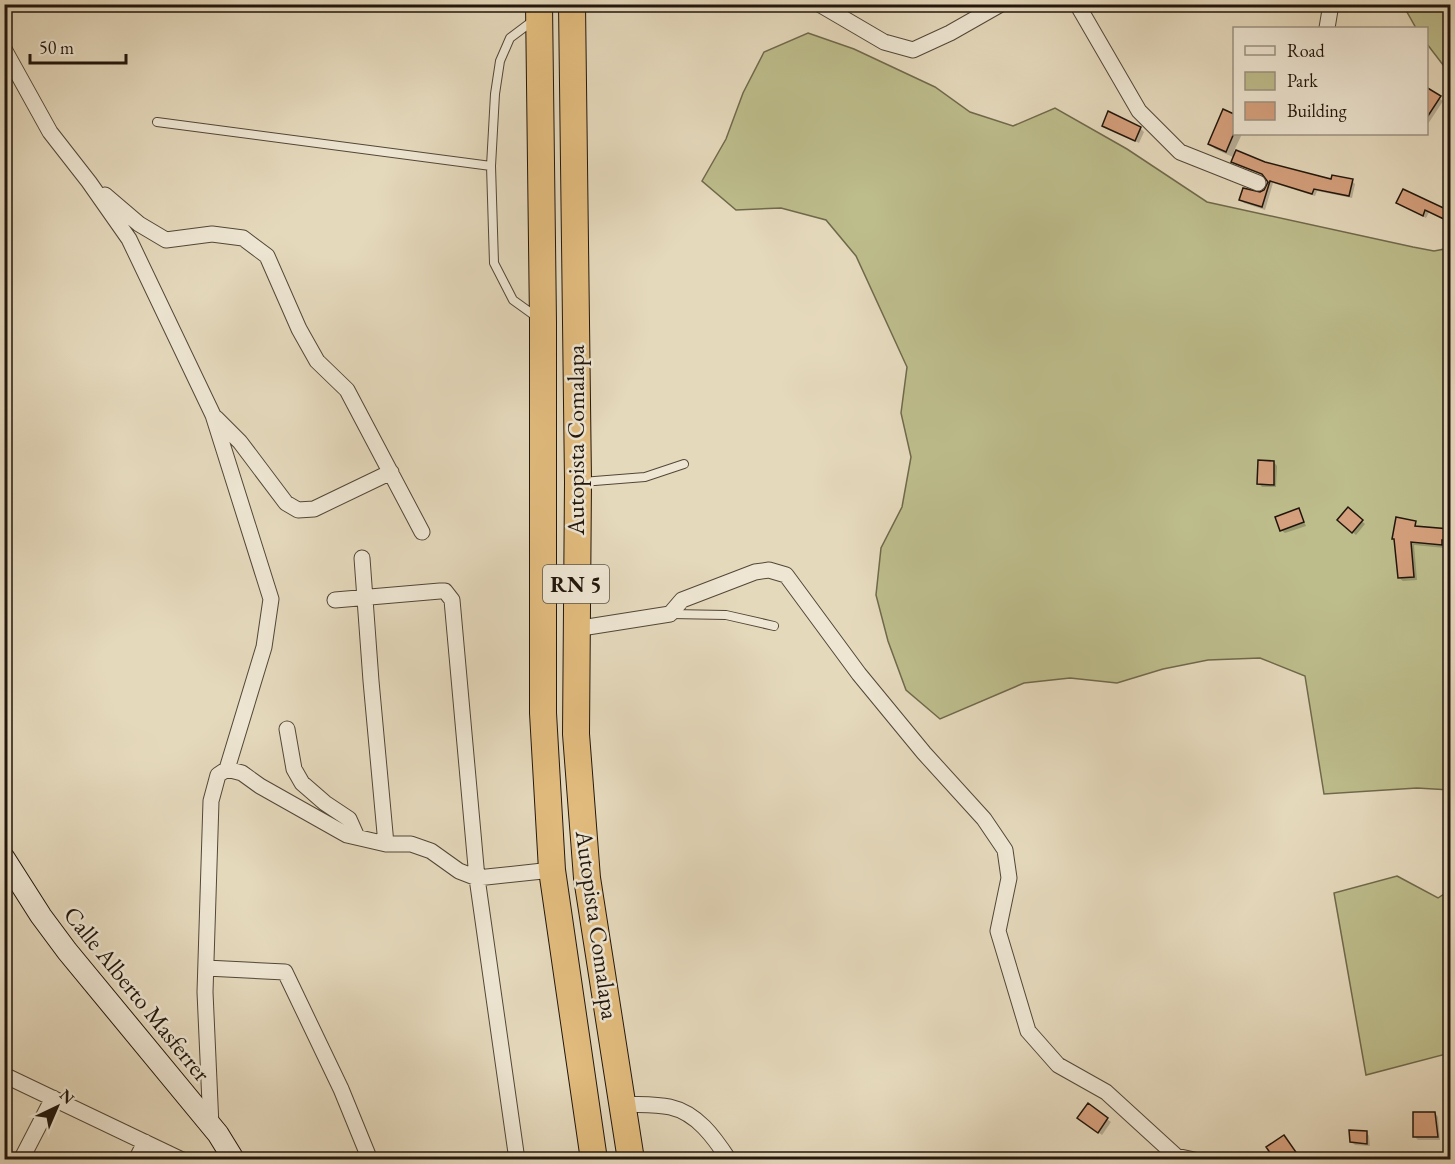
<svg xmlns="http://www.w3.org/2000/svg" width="1455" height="1164" viewBox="0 0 1455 1164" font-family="'EB Garamond',serif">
	<rect width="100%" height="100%" fill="#e5d9bc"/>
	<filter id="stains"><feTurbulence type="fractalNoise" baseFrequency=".00333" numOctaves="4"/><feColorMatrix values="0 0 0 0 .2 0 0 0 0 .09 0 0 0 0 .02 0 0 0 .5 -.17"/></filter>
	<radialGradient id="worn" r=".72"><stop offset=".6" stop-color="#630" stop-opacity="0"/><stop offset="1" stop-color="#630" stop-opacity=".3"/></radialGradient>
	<path fill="#bdbc8b" stroke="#6f694c" stroke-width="1.5" d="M1403 5H1450V74L1427 44 1426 28H1416Z
		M808 33 854 49 935 87 970 112 1013 126 1055 108 1127 149 1207 202 1413 247 1434 251 1450 248V790L1417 788 1324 794 1305 676 1260 658 1208 660 1163 669 1117 683 1070 678 1024 683 940 719 906 690 888 641 876 595 881 548 902 507 911 457 901 413 907 367 856 256 826 220 781 208 736 210 702 181 726 139 743 93 764 52Z
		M1397 876 1438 898 1450 890V1053L1366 1075 1334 893Z"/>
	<path fill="#0003" d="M1426 89 1443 101 1426 127Z
		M1224 111 1234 116V134H1242L1234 151 1264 163 1332 181H1352L1355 184 1352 198 1317 191 1315 196 1273 183 1265 210 1244 203 1241 200 1266 191 1269 182 1265 176 1236 165 1233 162 1235 158 1215 149 1210 144Z
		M1103 125 1140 128 1144 132 1139 143Z
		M1450 201V222L1429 212 1426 218 1398 203 1446 211Z
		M1274 462 1277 466 1276 487H1262L1258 483Z
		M1348 509 1365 524 1356 535 1339 520Z
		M1299 510 1306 526 1285 533 1281 530Z
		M1415 523 1418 528 1448 530V527H1450V543L1445 542V548L1414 545 1417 580 1403 581 1399 578Z
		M1088 1105 1111 1122 1102 1135 1083 1121Z
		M1435 1113 1438 1117 1440 1140H1418L1414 1136Z
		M1366 1132 1369 1136 1370 1146 1355 1145 1351 1141Z
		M1287 1140 1299 1158 1277 1160Z"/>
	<path fill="#d5a07d" stroke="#21160c" stroke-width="1.5" d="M1426 87 1441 96 1426 119Z
		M1223 109 1234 114V133L1226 152 1208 144Z
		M1108 111 1141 127 1135 141 1102 126Z
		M1236 150 1265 162 1331 179 1332 175 1353 179 1349 196 1314 189 1312 194 1270 181 1262 207 1239 200 1243 188 1260 192 1264 190 1268 182 1262 174 1231 162Z
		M1403 189 1450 211V222L1425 210 1423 216 1396 203Z
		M1258 460 1274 461V485L1257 484Z
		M1348 507 1363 520 1352 533 1337 520Z
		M1299 508 1304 522 1280 531 1275 517Z
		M1396 517 1416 521 1415 526 1450 529V540H1442V545L1411 542 1414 577 1398 578 1394 539H1392Z
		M1088 1103 1108 1118 1098 1133 1077 1118Z
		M1413 1112H1435L1438 1137H1413Z
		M1349 1130 1367 1131V1144L1350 1142Z
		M1284 1135 1298 1155 1283 1160H1275L1266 1147Z"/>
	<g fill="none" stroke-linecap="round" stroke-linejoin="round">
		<defs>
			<path id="service" d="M534 20 510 38 500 61 495 94 491 166 494 263 513 300 538 318
				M157 122 491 166
				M582 482 645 477 684 464
				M671 614 726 615 774 626"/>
			<path id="minor" d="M819 4 884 42 913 50 950 33 1001 4
				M1077 4 1139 111 1180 152 1258 183
				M1327 28 1331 4
				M4 49 50 132 89 182 129 239 213 415 271 599 264 647 227 769
				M105 195 139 224 166 240 212 234 243 238 267 256 299 329 317 361 347 390 422 532
				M216 418 240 442 286 503 298 510 314 509 391 472
				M362 558 371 681 386 844
				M335 600 440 591H445L452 600 477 878 517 1160
				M575 629 670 614 682 600 755 572 769 570 786 575 859 674 924 753 984 819 1005 850 1009 878 998 931 1028 1031 1058 1065 1106 1092 1176 1156 1194 1160
				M287 729 294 769 302 783 325 803 349 819 357 837
				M206 968 285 972 341 1089 370 1160
				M4 1075 182 1160
				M622 1104C637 1105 655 1104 670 1107 697 1113 714 1137 729 1160
				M211 1126 205 992 211 801 218 775 227 769 242 773 260 786 347 835 386 844H411L431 851 459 871 477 878 552 870
				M21 1160 53 1098
				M136 1160 145 1142"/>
			<path id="secondary" d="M4 858 41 916 67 951 218 1134 234 1160"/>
			<path id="trunk" d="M539 4 543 322V713L552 870 594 1160
				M572 4 578 482 576 734 587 878 631 1160"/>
		</defs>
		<use href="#service" stroke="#524738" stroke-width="10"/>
		<use href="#minor" stroke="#524738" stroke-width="17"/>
		<use href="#secondary" stroke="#21160c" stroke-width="23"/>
		<use href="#trunk" stroke="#21160c" stroke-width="28"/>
		<use href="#service" stroke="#eee6d3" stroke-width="8"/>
		<use href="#minor" stroke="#eee6d3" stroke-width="15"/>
		<use href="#secondary" stroke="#eee6d3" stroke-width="21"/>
		<use href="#trunk" stroke="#e2bc7e" stroke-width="26"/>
	</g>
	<g text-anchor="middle" stroke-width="5" stroke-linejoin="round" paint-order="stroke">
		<rect fill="#eee6d3" stroke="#5e5448" stroke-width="1.5" x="543" y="565" width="66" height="38" rx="4.5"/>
		<g font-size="22" font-weight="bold" fill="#21160c">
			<text x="576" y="592">RN 5</text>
		</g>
		<g font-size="24" fill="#21160c" stroke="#eee6d3">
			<text transform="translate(576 440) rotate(-90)" y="8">Autopista Comalapa</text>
			<text transform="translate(597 925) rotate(82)" y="8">Autopista Comalapa</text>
			<text transform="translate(137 994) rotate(51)" y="8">Calle Alberto Masferrer</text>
		</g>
	</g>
	<rect width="1455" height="1164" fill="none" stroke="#e5d9bc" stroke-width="24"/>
	<rect x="6" y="6" width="1443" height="1152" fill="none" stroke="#21160c" stroke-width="3"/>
	<rect x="12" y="12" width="1431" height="1140" fill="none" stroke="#21160c" stroke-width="1.5"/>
	<rect x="1233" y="27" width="195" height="108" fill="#eee6d3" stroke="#9c9383" stroke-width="1.5"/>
	<rect x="1245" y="46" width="30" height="9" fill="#eee6d3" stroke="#9c9383" stroke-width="1.5"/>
	<text x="1287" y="57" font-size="18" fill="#21160c">Road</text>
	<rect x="1245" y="72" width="30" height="18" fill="#bdbc8b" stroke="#9c9383" stroke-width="1.5"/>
	<text x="1287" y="87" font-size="18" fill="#21160c">Park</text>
	<rect x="1245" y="102" width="30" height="18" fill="#d5a07d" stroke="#9c9383" stroke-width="1.5"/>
	<text x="1287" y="117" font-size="18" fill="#21160c">Building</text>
	<g transform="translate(57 1107) rotate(44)" stroke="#eee6d3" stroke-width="4.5" paint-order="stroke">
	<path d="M0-4.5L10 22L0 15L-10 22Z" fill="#21160c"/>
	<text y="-9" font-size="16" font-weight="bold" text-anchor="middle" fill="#21160c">N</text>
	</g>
	<path d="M30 54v9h96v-9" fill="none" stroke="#21160c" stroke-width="3"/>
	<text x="39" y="54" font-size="18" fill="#21160c" stroke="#eee6d3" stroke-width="4.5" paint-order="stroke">50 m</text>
	<rect width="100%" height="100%" filter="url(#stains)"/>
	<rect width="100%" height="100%" fill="url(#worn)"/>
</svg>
